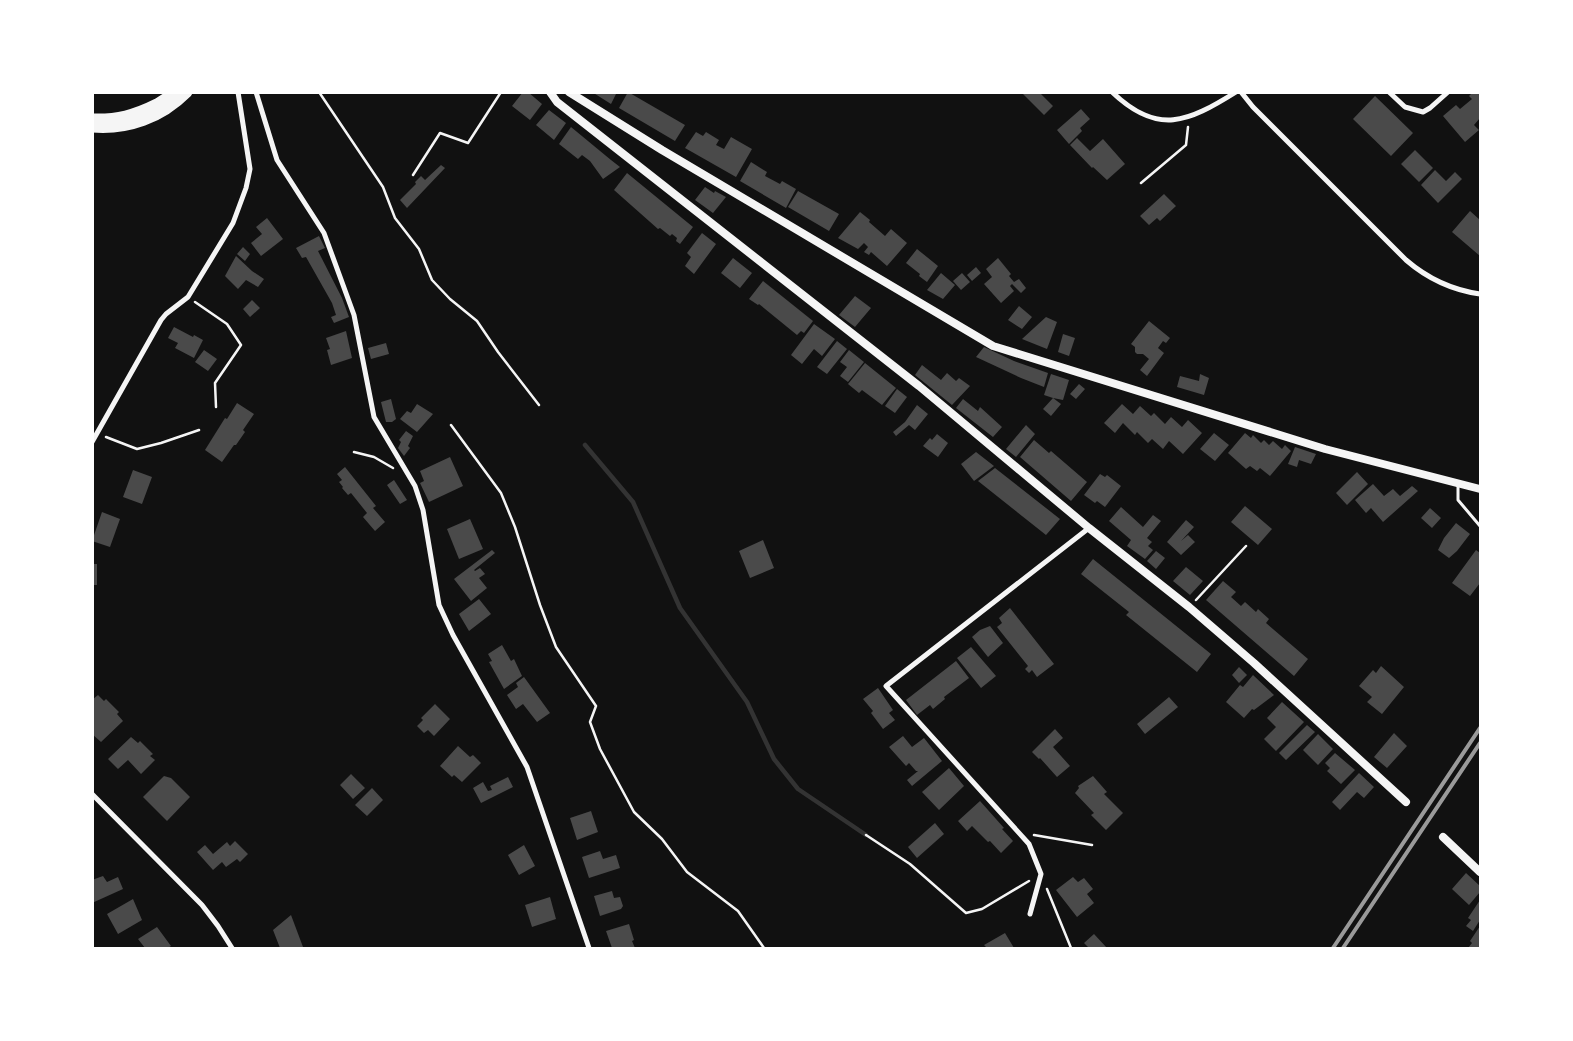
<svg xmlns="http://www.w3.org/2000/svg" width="1573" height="1041" viewBox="0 0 1573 1041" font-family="Mulish,sans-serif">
	<rect width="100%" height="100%" fill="#111"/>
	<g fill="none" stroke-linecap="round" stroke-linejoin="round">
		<path stroke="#333" stroke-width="4.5" d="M585 445 633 502 680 608 747 702 774 759 798 789 866 835"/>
	</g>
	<path fill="#4a4a4a" d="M523 92H528L542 104 530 120 512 106Z
		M592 92H617L611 104Z
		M628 92 685 125 675 141 619 108Z
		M1021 92H1042L1041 94 1053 106 1044 115Z
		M1473 92H1480V118L1474 125 1479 130 1465 142 1443 116 1456 105 1460 109 1472 99 1469 96Z
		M1375 96 1413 133 1391 156 1353 119Z
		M1081 109 1090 119 1080 128 1082 131 1069 144 1057 130Z
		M549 110 566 123 554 140 536 125Z
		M571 127 611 160 620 167 603 179 590 161 582 155 578 159 559 144Z
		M696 132 703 136 706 132 719 140 716 145 724 149 731 137 752 149 736 177 685 148Z
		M1077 138 1090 151 1103 139 1125 164 1107 180 1093 167 1092 168 1070 145Z
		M1415 150 1433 168 1419 182 1401 164Z
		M751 162 767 172 765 176 780 184 782 181 796 189 786 208 740 181Z
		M441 165 445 168 407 208 400 200 416 184 415 182 421 176 425 180Z
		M1435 170 1446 181 1455 172 1462 179 1438 203 1421 185Z
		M627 173 693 227 680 244 676 241 677 238 672 234 670 236 660 228 658 229 614 190Z
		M705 187 714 193 715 191 726 197 713 213 695 200Z
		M798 191 839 214 829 231 788 207Z
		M1164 194 1176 206 1160 221 1157 218 1149 225 1140 216Z
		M1470 211 1480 220V256L1452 232Z
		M860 212 870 220 869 222 885 236 891 229 907 243 887 266 871 252 869 255 864 252 868 247 864 243 858 249 838 238Z
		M267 218 283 239 261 256 251 243 262 234 256 227Z
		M702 233 716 244 694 274 685 266 691 257 687 253Z
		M319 236 325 248 318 251 342 298 349 317 334 323 331 317 336 315 332 303 306 257 302 258 296 248Z
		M243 247 250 254 245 261 237 254Z
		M917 249 938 266 927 282 919 276 920 274 906 263Z
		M236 256 252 271 264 279 258 287 246 280 238 289 225 276Z
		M733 258 752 273 740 288 721 273Z
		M998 258 1011 274 1009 276 1014 282 1019 279 1026 288 1021 293 1012 284 1010 286 1014 291 1001 303 984 284 992 277 986 269Z
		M976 267 981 273 972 281 967 275Z
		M941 273 955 285 943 299 927 290Z
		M962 273 970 282 961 290 953 281Z
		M763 281 813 321 804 333 801 331 797 335 759 304 758 305 749 299Z
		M855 296 871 308 855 327 839 315Z
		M252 300 260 308 250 317 243 309Z
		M1019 306 1032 317 1022 329 1008 320Z
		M1046 317 1057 322 1047 349 1022 339Z
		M1149 321 1170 338 1166 343 1163 341 1158 348 1164 353 1147 376 1140 370 1149 359 1143 354H1137L1135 352V347L1131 344Z
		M814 324 835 339 822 356 814 349 802 364 791 355Z
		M174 327 193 337 194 335 203 340 194 358 175 348 178 343 168 338Z
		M346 331 352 358 331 365 327 350 330 349 326 338Z
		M1063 334 1075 338 1069 356 1058 352Z
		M837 341 847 349 827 374 817 367Z
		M386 343 389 354 371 359 368 348Z
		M984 347 1014 361 1048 373 1044 387 1021 378 976 357Z
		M204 350 217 359 208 371 195 362Z
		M849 350 864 362 848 382 840 376 847 367 840 362Z
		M865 363 896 388 882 405 862 390 859 393 848 384Z
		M922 365 941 380 947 373 956 381 959 378 970 386 952 405 915 375Z
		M1051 374 1069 380 1063 400 1053 398 1061 404 1051 416 1043 409 1053 398 1044 395Z
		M1200 374 1209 378 1204 395 1177 387 1180 376 1199 381Z
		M1079 384 1085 389 1076 399 1070 394Z
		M897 389 907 397 895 413 885 406Z
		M391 399 396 419 392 422H386L381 402Z
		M963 399 978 411 980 407 1002 427 993 437 956 408Z
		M237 403 254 414 243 430 245 432 236 445H234L222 462 205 450 225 418 227 419Z
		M417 404 433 414 417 432 400 419 407 411 411 413Z
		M1122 404 1133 414 1140 406 1151 416 1154 413 1165 424 1171 417 1182 427 1188 420 1202 433 1183 454 1169 441 1163 449 1152 439 1148 443 1137 432 1135 435 1123 423 1115 433 1104 423Z
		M917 405 928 414 915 430 909 425 896 436 893 432 905 422Z
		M1026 425 1035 434 1016 457 1006 449Z
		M406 431 413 436 408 446 410 448 404 456 398 448 401 442 399 440Z
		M1214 433 1229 445 1215 461 1200 449Z
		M1245 433 1251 438 1253 435 1261 443 1264 440 1269 445 1273 441 1282 449 1285 445 1291 451 1270 476 1260 468 1257 471 1250 466 1246 469 1228 453Z
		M937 434 948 443 938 457 923 446 930 438 932 440Z
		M1034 440 1049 453 1051 451 1087 482 1071 501 1020 457Z
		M1295 447 1316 454 1311 464 1299 460 1297 467 1288 464Z
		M976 452 994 466 974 481 961 464Z
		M450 457 463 486 429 502 420 483 424 481 420 471Z
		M345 467 376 506 373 508 385 522 375 531 363 517 367 513 351 493 348 495 342 488 343 487 339 482 342 480 337 474Z
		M995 468 1060 519 1046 535 978 481Z
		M133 470 152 477 142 504 123 497Z
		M1357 472 1368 484 1347 505 1336 493Z
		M1100 474 1105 477 1107 475 1121 486 1105 507 1097 501 1095 503 1084 495Z
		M394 480 407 500 400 504 387 485Z
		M1373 484 1384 496 1393 489 1400 496 1412 486 1418 491 1383 522 1371 508 1366 513 1355 500Z
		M1245 506 1272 529 1258 545 1231 522Z
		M1121 507 1143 527 1153 515 1161 521 1147 538 1152 542 1148 546 1153 550 1145 559 1127 546 1131 540 1109 521Z
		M1430 508 1441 518 1432 528 1421 518Z
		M102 512 120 519 110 547 92 541Z
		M470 519 483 549 459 559 447 529Z
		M1186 520 1194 527 1181 541 1188 535 1195 542 1181 555 1167 542Z
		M1456 523 1470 534 1457 551 1449 558 1438 550 1444 538Z
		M763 540 774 568 750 578 739 551Z
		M492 550 495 553 474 570 475 571 480 568 485 574 479 578 487 588 471 601 454 579Z
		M1476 550 1480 553V583L1470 596 1452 583Z
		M1156 551 1165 558 1156 569 1147 561Z
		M1093 559 1211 654 1197 672 1126 615 1129 612 1081 574Z
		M92 564H97V585H92Z
		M1186 567 1203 581 1190 595 1173 581Z
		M1223 581 1236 592 1231 597 1241 606 1245 602 1256 612 1258 609 1269 619 1266 623 1308 659 1294 676 1206 600Z
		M479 599 491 614 469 631 459 614Z
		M1010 608 1054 664 1037 677 1032 670 1029 673 1025 669 1028 666 997 627 1002 623 999 618Z
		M990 626 1003 643 988 657 972 637 980 630Z
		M502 645 511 661 514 659 522 676 504 689 489 662 492 661 488 654Z
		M971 647 996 676 981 688 957 658Z
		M956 661 969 678 944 697 945 699 933 709 930 705 917 715 906 700Z
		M1381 666 1404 687 1382 714 1367 702 1372 697 1359 686 1373 670 1376 673Z
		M1239 667 1247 675 1239 683 1232 675Z
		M1253 675 1274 695 1254 710 1252 709 1244 718 1226 702 1240 685 1243 687Z
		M524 677 550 713 537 722 523 704 516 709 507 695 518 687 516 683Z
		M878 688 893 710 889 713 895 720 883 729 871 713 873 711 863 699Z
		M98 695 104 701 106 699 119 712 117 714 123 721 101 742 92 734V700Z
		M1169 697 1178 707 1145 734 1137 724Z
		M1282 702 1304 722 1276 751 1264 739 1276 727 1267 718Z
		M435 704 450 719 434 736 428 730 424 733 417 726 423 720 421 718Z
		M1307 725 1315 732 1286 760 1279 753Z
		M1055 729 1063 738 1053 747 1070 766 1057 777 1040 758 1039 759 1032 752Z
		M1394 733 1407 746 1387 768 1374 757Z
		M1318 734 1333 749 1318 765 1303 750Z
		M903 736 912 747 924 738 942 761 912 786 907 780 918 771H916L909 763 906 766 889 747Z
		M131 737 138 743 140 741 153 754 150 756 155 760 141 774 128 760 118 769 108 759Z
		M458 746 470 757 473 755 481 763 462 782 454 775 452 777 440 766Z
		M1335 753 1355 770 1341 784 1327 771 1330 768 1325 763Z
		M949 768 964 786 939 810 922 792Z
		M1359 773 1374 787 1364 798 1357 792 1340 810 1332 802Z
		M351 774 365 788 353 799 340 785Z
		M164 776 171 778 190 797 167 821 143 797Z
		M1093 776 1107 792 1104 794 1123 813 1106 830 1091 815 1094 813 1075 793 1079 788 1078 786Z
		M508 777 513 787 481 803 473 788 483 782 488 791 492 790 490 786Z
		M372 788 383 800 367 816 355 805Z
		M980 801 1004 828 1002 829 1013 841 1001 853 990 841 988 842 972 826 967 831 958 821Z
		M591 811 598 832 577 840 570 818Z
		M935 823 944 834 917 858 908 847Z
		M235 841 248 854 240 862 237 859 226 867 222 862 213 870 197 852 205 845 213 854 227 842 230 846Z
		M524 845 535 866 519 875 508 855Z
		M600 851 603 859 616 855 620 868 589 878 582 857Z
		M1466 873 1480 886V892L1469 905 1452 889Z
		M103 876 107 882 118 877 123 889 92 903V880Z
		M1073 877 1078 882 1084 878 1093 889 1087 894 1094 903 1077 917 1056 890Z
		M612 891 614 898 620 897 623 906 621 909 600 916 594 896Z
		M550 897 556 919 532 927 525 905Z
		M133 899 142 920 118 934 107 914Z
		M1480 900V920L1473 931 1466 926 1471 920 1468 918Z
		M291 915 303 947 301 948H280L273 930Z
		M629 924 634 940 632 941 635 948H612L606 931Z
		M1480 926V948H1468L1472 943 1470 941Z
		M157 927 171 946 168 948H145L138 939Z
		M1005 933 1014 948H987L984 945Z
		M1094 934 1107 948H1089L1084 943Z"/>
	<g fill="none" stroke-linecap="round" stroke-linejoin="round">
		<path stroke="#f5f5f5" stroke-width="2.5" d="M319 92 383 187 395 218 419 249 432 280 450 299 477 321 498 352 539 405
			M413 175 440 133 468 143 501 92
			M1141 183 1186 145 1188 127
			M195 302 227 324 241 345 215 383 216 407
			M451 425 501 493 515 527 540 605 556 647 596 706 590 722 600 749 634 812 662 839 687 872 738 911 764 948
			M106 437 137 449 161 443 199 430
			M354 452 374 457 393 468
			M1196 600 1246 546
			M866 835 910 864 966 913 982 909 1029 881
			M1034 835 1092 845
			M1047 889 1071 948"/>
		<path stroke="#f5f5f5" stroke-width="3" d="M1458 485V500L1480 526"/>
		<path stroke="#f5f5f5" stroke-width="5" d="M256 92 277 160 324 233 354 315 374 417 415 486 423 510 439 605 453 635 527 767 589 948
			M1112 92C1158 136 1188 122 1236 92
			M1241 92 1253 107 1406 260C1428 279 1452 290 1480 294
			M1389 92 1405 107 1423 112 1430 108 1448 92
			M92 442 161 320 166 314 188 297 233 223 246 188 250 169 238 92
			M92 794 202 905 218 926 232 948
			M1030 914 1041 874 1029 844 886 686 1089 528"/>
		<path stroke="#f5f5f5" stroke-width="8" d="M550 92 557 102 919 386 1089 528 1189 607 1254 663 1406 802
			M569 92 662 150 993 346 1325 449 1480 489
			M1443 837 1480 872"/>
		<path stroke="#f5f5f5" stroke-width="11" d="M92 119C117 120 135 115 157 104 163 100 168 98 173 92
			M92 127C128 130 161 118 187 92"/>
		<path stroke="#9a9a9a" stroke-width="4" d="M1333 948 1480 728
			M1343 948 1480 743"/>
	</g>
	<rect width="1573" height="1041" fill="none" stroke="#ffffff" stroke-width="188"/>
</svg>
